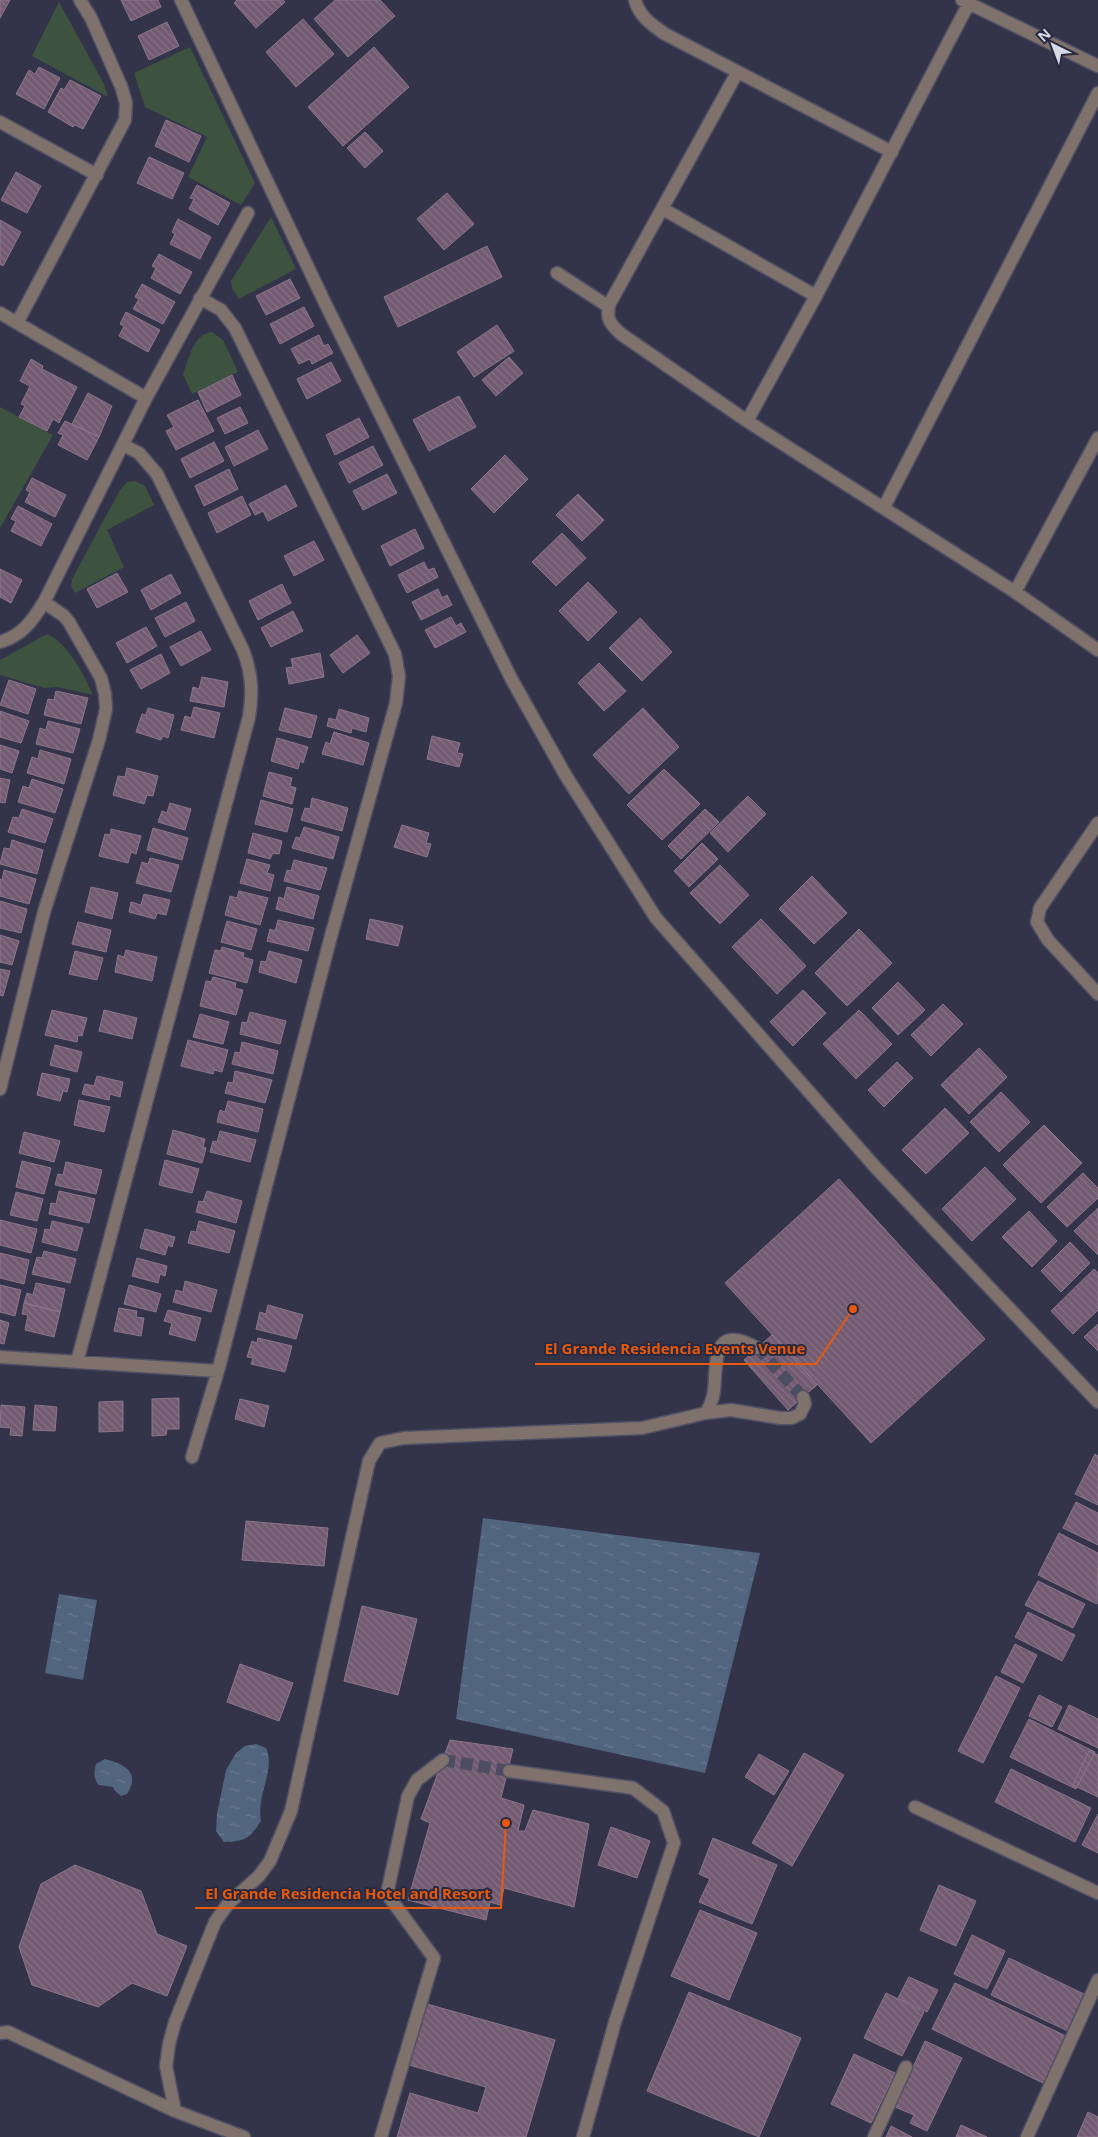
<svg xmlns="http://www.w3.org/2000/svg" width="1098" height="2137" viewBox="0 0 1098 2137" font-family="'Open Sans',sans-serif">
	<defs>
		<pattern id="water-ripples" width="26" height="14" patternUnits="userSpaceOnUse" patternTransform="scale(1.25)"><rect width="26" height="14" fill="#51657e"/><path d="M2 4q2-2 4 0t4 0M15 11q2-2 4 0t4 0" fill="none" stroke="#697a90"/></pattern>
		<pattern id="building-back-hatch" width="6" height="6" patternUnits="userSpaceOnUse" patternTransform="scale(1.25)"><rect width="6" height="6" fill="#725a71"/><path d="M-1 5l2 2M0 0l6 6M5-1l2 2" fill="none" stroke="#857185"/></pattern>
	</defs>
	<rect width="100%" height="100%" fill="#33334a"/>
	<path fill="#3d5340" d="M59 2 104 84 108 97 32 56Z
		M190 47 255 183 241 205 188 177 207 137 145 107 134 73Z
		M271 217 296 269 239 299 232 288 231 281Z
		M212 332 223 340 238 372 192 394 183 374C189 359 193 334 212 332Z
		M0 407 53 435 0 528Z
		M135 481 145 486 154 505 107 530 124 567 75 593 71 586 72 579 120 490 127 482Z
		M47 634C67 642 85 676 93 695L57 687 44 688 0 675V660Z"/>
	<path fill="url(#water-ripples)" d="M483 1518 760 1553 705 1773 456 1719Z
		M59 1594 97 1600 83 1680 45 1673Z
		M256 1744 266 1748C276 1771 256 1794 261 1821 249 1839 246 1841 224 1842L216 1831 217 1814 226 1770 236 1753 245 1746Z
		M105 1759C124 1764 141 1772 127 1794L121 1796 115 1791 113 1787 99 1785C93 1778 94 1773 96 1764Z"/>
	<path fill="url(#building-back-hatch)" stroke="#8d768b" d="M0 0H10L0 18Z
		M121 0H158L161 7 131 21Z
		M237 0H283L285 2 256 28 234 3Z
		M335 0H380L395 16 348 57 314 19Z
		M303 19 334 54 296 87 266 52Z
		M167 22 179 46 149 60 138 36Z
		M374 47 409 87 343 146 308 107Z
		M39 67 60 78 44 109 16 94 29 70 35 74Z
		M70 80 101 96 83 129 75 125 73 127 48 112 61 88 64 90Z
		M166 120 201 136 189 162 155 146Z
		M365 132 383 151 365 168 347 148Z
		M149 157 184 173 172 199 137 183Z
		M16 172 41 186 27 213 1 200Z
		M197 185 230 203 218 225 189 209 194 199 190 198Z
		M447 193 474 224 444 250 417 219Z
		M178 219 211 237 200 259 170 244 175 234 172 232Z
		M0 220 21 232 3 266 0 264Z
		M487 246 502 277 398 327 384 297Z
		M159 254 192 272 180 294 151 278 156 268 152 266Z
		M290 279 300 298 266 315 256 296Z
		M142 284 175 302 163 324 133 309 139 299 135 297Z
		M304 307 314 326 280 344 270 324Z
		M126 312 160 330 148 352 119 336 124 326 120 324Z
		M497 325 514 351 474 377 457 352Z
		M319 335 324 346 328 344 333 353 312 364 310 359 299 364 291 349Z
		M509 357 523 373 496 396 482 380Z
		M31 359 43 366 42 369 77 387 59 423 53 419 47 431 19 417 25 406 21 404 30 386 20 381Z
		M331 362 341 381 307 399 297 379Z
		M232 375 241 395 207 412 198 392Z
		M88 393 112 406 99 437 72 424Z
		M459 396 476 427 429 451 413 420Z
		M198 400 214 431 176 450 166 431 174 427 167 415Z
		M240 407 248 423 225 434 217 418Z
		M359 418 369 437 335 455 326 435Z
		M65 421 99 437 87 460 58 445 63 435 58 433Z
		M258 430 268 449 234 466 225 447Z
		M214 442 224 461 190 478 181 459Z
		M373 446 383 465 349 483 339 463Z
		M505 455 528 479 494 513 471 489Z
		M229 469 238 489 204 506 195 486Z
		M387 474 397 493 363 510 353 491Z
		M32 478 66 495 55 517 25 502 30 492 26 490Z
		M286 485 297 506 268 521 263 511 255 515 249 504Z
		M578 494 604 520 582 541 556 515Z
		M242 496 251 515 217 533 208 513Z
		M18 506 52 524 41 546 11 531 16 521 11 519Z
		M415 529 424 548 390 566 381 546Z
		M562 533 586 558 556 586 532 562Z
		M314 541 324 560 294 576 284 556Z
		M424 562 428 570 434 568 438 577 407 593 398 575Z
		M0 569 22 580 11 603 0 597Z
		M117 573 128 592 97 608 87 589Z
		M171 574 181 593 151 610 141 590Z
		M588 582 617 612 588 641 559 611Z
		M282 584 291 603 258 620 249 601Z
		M438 589 442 598 447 595 452 605 421 620 412 602Z
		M186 602 195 621 165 637 155 618Z
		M293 611 303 631 271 647 261 628Z
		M451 617 456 626 461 623 466 632 435 648 425 630Z
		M640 618 672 652 642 681 609 648Z
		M146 627 157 646 127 663 116 643Z
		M201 631 211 650 181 666 170 647Z
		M357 635 370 653 343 673 330 655Z
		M320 653 324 677 289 684 286 668 293 667 291 659Z
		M161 654 170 673 141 689 130 670Z
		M599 663 626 691 604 711 578 683Z
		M202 677 228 682 224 707 190 701 193 687 199 689Z
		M9 680 36 689 28 714 0 705Z
		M56 691 88 698 81 724 44 715 48 699 54 700Z
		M194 707 220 713 214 738 181 730 185 716 191 718Z
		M148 708 174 715 168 738 163 736 161 740 136 732 142 714 146 715Z
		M285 708 317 716 311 738 279 730Z
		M643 708 679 747 629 794 593 755Z
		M339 709 369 718 366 732 352 728 351 733 327 726 329 718 336 720Z
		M0 711 29 721 21 743 0 737Z
		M48 721 80 729 73 753 36 744 40 728 46 730Z
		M334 732 369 743 363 765 322 754 326 742 330 744Z
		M432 736 460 743 457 753 463 754 459 767 427 759Z
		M277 738 308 747 303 763 300 761 298 769 271 761Z
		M0 745 19 751 12 773 0 769Z
		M40 750 71 759 64 784 27 773 32 757 38 759Z
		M127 768 158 776 153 796 147 795 144 804 113 795 118 776 125 777Z
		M664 769 700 804 662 840 627 805Z
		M269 772 292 778 290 786 296 788 292 804 263 796Z
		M0 778 10 780 5 803 0 802Z
		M32 779 63 789 55 813 18 802 23 786 29 788Z
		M748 796 766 814 728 852 710 833Z
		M312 798 348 808 342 831 301 820 305 808 310 809Z
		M261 800 293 809 287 832 255 824Z
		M170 803 191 809 185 830 158 822 162 811 167 813Z
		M22 809 53 819 45 843 8 832 13 817 19 818Z
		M705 809 719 822 681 859 668 846Z
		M402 825 429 833 426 843 431 844 427 857 394 847Z
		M304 827 339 837 333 859 292 848 296 837 300 838Z
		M153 828 188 838 182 860 147 850Z
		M111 829 141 836 136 854 131 852 128 863 99 856 105 834 110 835Z
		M253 833 282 841 279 854 273 853 270 859 248 853Z
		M12 840 43 850 37 874 0 864 4 848 10 849Z
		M702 843 718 859 689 887 674 871Z
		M150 858 179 865 171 892 136 883 142 862 148 864Z
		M247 859 270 865 267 873 274 875 270 891 240 883Z
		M294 860 327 868 320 890 284 881 287 870 291 871Z
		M720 865 749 895 720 924 690 893Z
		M4 870 36 879 29 904 0 896V879L2 880Z
		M812 876 847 913 814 944 779 909Z
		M91 887 118 893 112 919 85 912Z
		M287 887 319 896 313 919 276 909 279 897 284 899Z
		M239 891 268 898 260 925 225 915 230 896 237 898Z
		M144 894 170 900 166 915 157 913 155 919 129 912 131 902 141 905Z
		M0 901 27 909 21 933 0 928Z
		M370 919 403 926 398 946 366 939Z
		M761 919 806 966 777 994 732 947Z
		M278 920 314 928 308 951 267 941 270 929 275 931Z
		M227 921 257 929 251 950 221 942Z
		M78 922 111 930 106 952 72 944Z
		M859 929 892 963 847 1006 815 973Z
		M0 935 19 941 12 965 0 962Z
		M222 947 244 953 243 957 253 960 247 983 209 973 215 950 221 951Z
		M126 950 157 957 152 981 115 972 118 955 124 957Z
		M75 951 103 958 97 980 69 974Z
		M269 951 302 960 296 983 259 972 261 961 266 962Z
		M0 969 10 971 3 996 0 995Z
		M213 977 236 983 235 988 243 990 236 1015 200 1006 206 981 211 982Z
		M898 982 925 1010 898 1035 872 1008Z
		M803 990 826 1013 793 1046 770 1022Z
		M943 1004 963 1024 931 1056 911 1035Z
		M52 1010 87 1018 82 1036 78 1035 77 1042 45 1035Z
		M104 1010 137 1018 132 1039 99 1031Z
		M859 1010 892 1044 856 1079 823 1044Z
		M250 1012 286 1021 280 1044 240 1034 242 1022 247 1023Z
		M200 1014 229 1022 223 1044 193 1037Z
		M188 1040 228 1050 222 1072 214 1070 213 1074 181 1066Z
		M242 1042 278 1051 273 1074 232 1064 235 1052 240 1053Z
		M55 1045 82 1052 77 1072 50 1065Z
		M979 1048 1007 1077 969 1114 941 1085Z
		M897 1062 913 1078 884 1107 868 1090Z
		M235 1071 272 1080 265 1103 225 1093 228 1082 233 1083Z
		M42 1073 70 1079 67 1092 63 1091 60 1101 37 1095Z
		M97 1076 123 1082 120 1097 110 1094 109 1100 82 1094 85 1084 94 1086Z
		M1001 1092 1030 1122 999 1152 970 1122Z
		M79 1100 110 1107 104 1132 74 1125Z
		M228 1101 263 1109 258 1132 217 1122 220 1110 225 1112Z
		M945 1108 969 1133 926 1174 902 1150Z
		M1044 1125 1082 1163 1041 1203 1003 1165Z
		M173 1130 205 1139 203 1147 206 1148 202 1163 167 1154Z
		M220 1131 256 1140 250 1162 210 1152 213 1141 217 1142Z
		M24 1132 60 1141 54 1162 19 1153Z
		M165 1160 199 1169 192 1193 159 1185Z
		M22 1161 51 1168 44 1194 16 1187Z
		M66 1162 102 1170 96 1194 55 1185 58 1174 63 1175Z
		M985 1167 1016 1199 972 1241 942 1209Z
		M1083 1173 1098 1188V1198L1067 1227 1047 1207Z
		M839 1179 985 1339 871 1443 725 1283Z
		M59 1191 95 1199 89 1223 49 1214 51 1203 56 1204Z
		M207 1191 242 1201 236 1223 196 1212 199 1201 203 1202Z
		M16 1192 43 1199 37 1221 10 1215Z
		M1098 1208V1255L1074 1231Z
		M1029 1211 1057 1241 1032 1267 1002 1237Z
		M0 1220 37 1229 31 1253 0 1245Z
		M52 1221 83 1228 77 1251 42 1242 45 1229 50 1230Z
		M199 1221 235 1231 229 1253 188 1243 191 1231 196 1232Z
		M145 1229 175 1237 172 1247 168 1245 165 1255 140 1248Z
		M1070 1242 1090 1263 1061 1292 1041 1271Z
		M44 1251 76 1259 70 1283 32 1274 37 1257 42 1258Z
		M0 1253 29 1260 24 1284 0 1278Z
		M137 1258 167 1266 165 1276 160 1274 158 1283 132 1276Z
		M1094 1269 1098 1273V1310L1073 1334 1051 1311Z
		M185 1281 217 1290 211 1312 173 1302 176 1290 183 1292Z
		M36 1283 65 1289 60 1312 24 1303 27 1293 33 1295Z
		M0 1285 21 1290 15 1316 0 1312Z
		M129 1285 161 1294 156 1312 124 1304Z
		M24 1303 60 1312 54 1337 25 1330 28 1315 22 1314Z
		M268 1305 303 1315 296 1339 256 1329 260 1312 266 1314Z
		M119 1308 137 1311 136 1317 144 1318 141 1336 114 1331Z
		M168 1310 201 1318 195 1341 169 1334 172 1323 164 1321Z
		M0 1320 9 1323 4 1344 0 1343Z
		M1098 1324V1351L1084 1337Z
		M772 1335 817 1385 788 1410 744 1360Z
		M258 1338 292 1346 285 1372 251 1364 253 1358 247 1357 252 1341 257 1343Z
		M179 1398V1429H167L166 1435 152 1436V1399Z
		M240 1399 269 1406 264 1427 235 1419Z
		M123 1401V1431L99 1432V1402Z
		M1 1405 25 1407 22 1436 10 1435 11 1428 0 1427Z
		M35 1405 57 1407 55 1431 33 1430Z
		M1095 1454 1098 1456V1505L1075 1494Z
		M1076 1502 1098 1513V1545L1063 1528Z
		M246 1521 328 1528 324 1566 242 1560Z
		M1059 1533 1098 1553 1097 1604 1038 1575Z
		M1038 1581 1085 1604 1073 1628 1025 1605Z
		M362 1606 417 1619 398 1695 344 1681Z
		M1028 1612 1075 1635 1062 1661 1015 1637Z
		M1015 1644 1037 1655 1023 1683 1001 1672Z
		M240 1664 293 1683 279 1721 227 1702Z
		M996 1676 1020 1688 983 1763 958 1751Z
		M1039 1695 1062 1707 1052 1727 1029 1716Z
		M1069 1705 1098 1719V1748L1058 1729Z
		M1029 1719 1095 1752 1076 1789 1010 1757Z
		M450 1740 513 1749 501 1798 524 1805 518 1831H525L533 1810 589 1824 574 1907 504 1888 500 1905 490 1902 486 1920 408 1900 430 1823 421 1819Z
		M1089 1751 1098 1755V1797L1073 1785Z
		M804 1753 844 1775 792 1866 752 1843Z
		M759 1754 789 1771 774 1795 745 1777Z
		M1011 1769 1091 1808 1075 1842 995 1802Z
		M1098 1814V1853L1082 1845Z
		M611 1827 650 1841 637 1878 598 1865Z
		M713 1838 777 1865 752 1924 699 1902 710 1879 699 1874Z
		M75 1865 141 1891 157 1934 187 1946 167 1996 132 1983 98 2007 32 1985 19 1947 41 1884Z
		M939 1885 976 1901 956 1946 920 1930Z
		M700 1910 757 1933 729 2000 671 1976Z
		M972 1935 1005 1951 987 1989 954 1974Z
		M1009 1958 1088 1996 1070 2032 991 1995Z
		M909 1977 938 1990 927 2012 898 1998Z
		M955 1983 1068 2037 1045 2084 932 2029Z
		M689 1992 801 2038 759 2137 647 2091Z
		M886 1993 924 2012 902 2056 864 2038Z
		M427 2004 555 2040 526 2137H397L410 2093 478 2113 486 2087 409 2065Z
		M925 2041 962 2058 927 2131 910 2123 914 2115 895 2107Z
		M854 2054 895 2073 871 2123 831 2104Z
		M1088 2112 1098 2117V2137H1077Z
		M961 2125 987 2137H956Z
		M891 2126 912 2137H886Z"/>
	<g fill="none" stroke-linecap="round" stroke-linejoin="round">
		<path stroke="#4c4c62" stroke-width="12" stroke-dasharray="12 6" stroke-linecap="butt" d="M757 1348 803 1397
			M443 1760 509 1771"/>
		<defs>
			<path id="minor" d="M181 0 325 303 512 680 566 776 656 918 877 1169 1098 1402
				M635 0C639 16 652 25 665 34L892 152
				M962 0 1098 66
				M737 73 610 303C605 318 610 324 621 334L747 421 1015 592 1098 650
				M0 122 97 175
				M663 209 816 296
				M557 273 609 307
				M0 313 146 398
				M17 323 125 120 126 103 121 86 91 18 80 0
				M747 421 816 296 969 3
				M884 507 1098 93
				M1015 592 1098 438
				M0 642C22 636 33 620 44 602L146 398 248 213
				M1098 823 1040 908 1037 922 1048 940 1098 994
				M0 1089 44 912 99 740 106 709 105 694 101 678 69 622 64 616 44 602
				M757 1348C712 1323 717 1360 714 1391 713 1399 710 1406 706 1413L731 1410 780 1418H792L800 1414 805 1404 803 1397
				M0 1357 218 1371
				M77 1362 249 717C253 693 252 673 243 650L157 474 139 453 123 445
				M192 1457 218 1371 331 936 396 703 399 676 395 654 235 328 221 310 200 298
				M509 1771 633 1788 663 1811 674 1843 615 2022 583 2137
				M915 1807 1098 1893
				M0 2033 8 2032 175 2111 244 2137
				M175 2111 166 2066 169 2044 175 2022 215 1922 228 1904 259 1876 270 1861 291 1811 369 1461 380 1443 404 1438 642 1428 706 1413
				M381 2137 434 1958 387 1894 408 1796 417 1780 443 1760
				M874 2137 906 2067
				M1027 2137 1098 1980"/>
		</defs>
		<use href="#minor" stroke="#515166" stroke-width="15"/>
		<use href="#minor" stroke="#7f716c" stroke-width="12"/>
	</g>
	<path fill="none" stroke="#e8590c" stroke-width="2" d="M853 1309L816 1364H535M506 1823L501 1908H195"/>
	<g fill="#e8590c" stroke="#292940" stroke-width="2">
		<circle cx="853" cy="1309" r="5"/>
		<circle cx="506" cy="1823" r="5"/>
	</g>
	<g font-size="15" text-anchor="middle" font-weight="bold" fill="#e8590c" stroke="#292940" stroke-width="4" stroke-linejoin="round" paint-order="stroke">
		<text x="675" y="1354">El Grande Residencia Events Venue</text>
		<text x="348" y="1899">El Grande Residencia Hotel and Resort</text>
	</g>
	<g transform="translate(1053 45) rotate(318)" stroke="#292940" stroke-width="4" paint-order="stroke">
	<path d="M0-4L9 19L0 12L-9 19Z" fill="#d7d8e7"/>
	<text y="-8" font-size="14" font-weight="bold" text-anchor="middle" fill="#d7d8e7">N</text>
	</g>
</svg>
